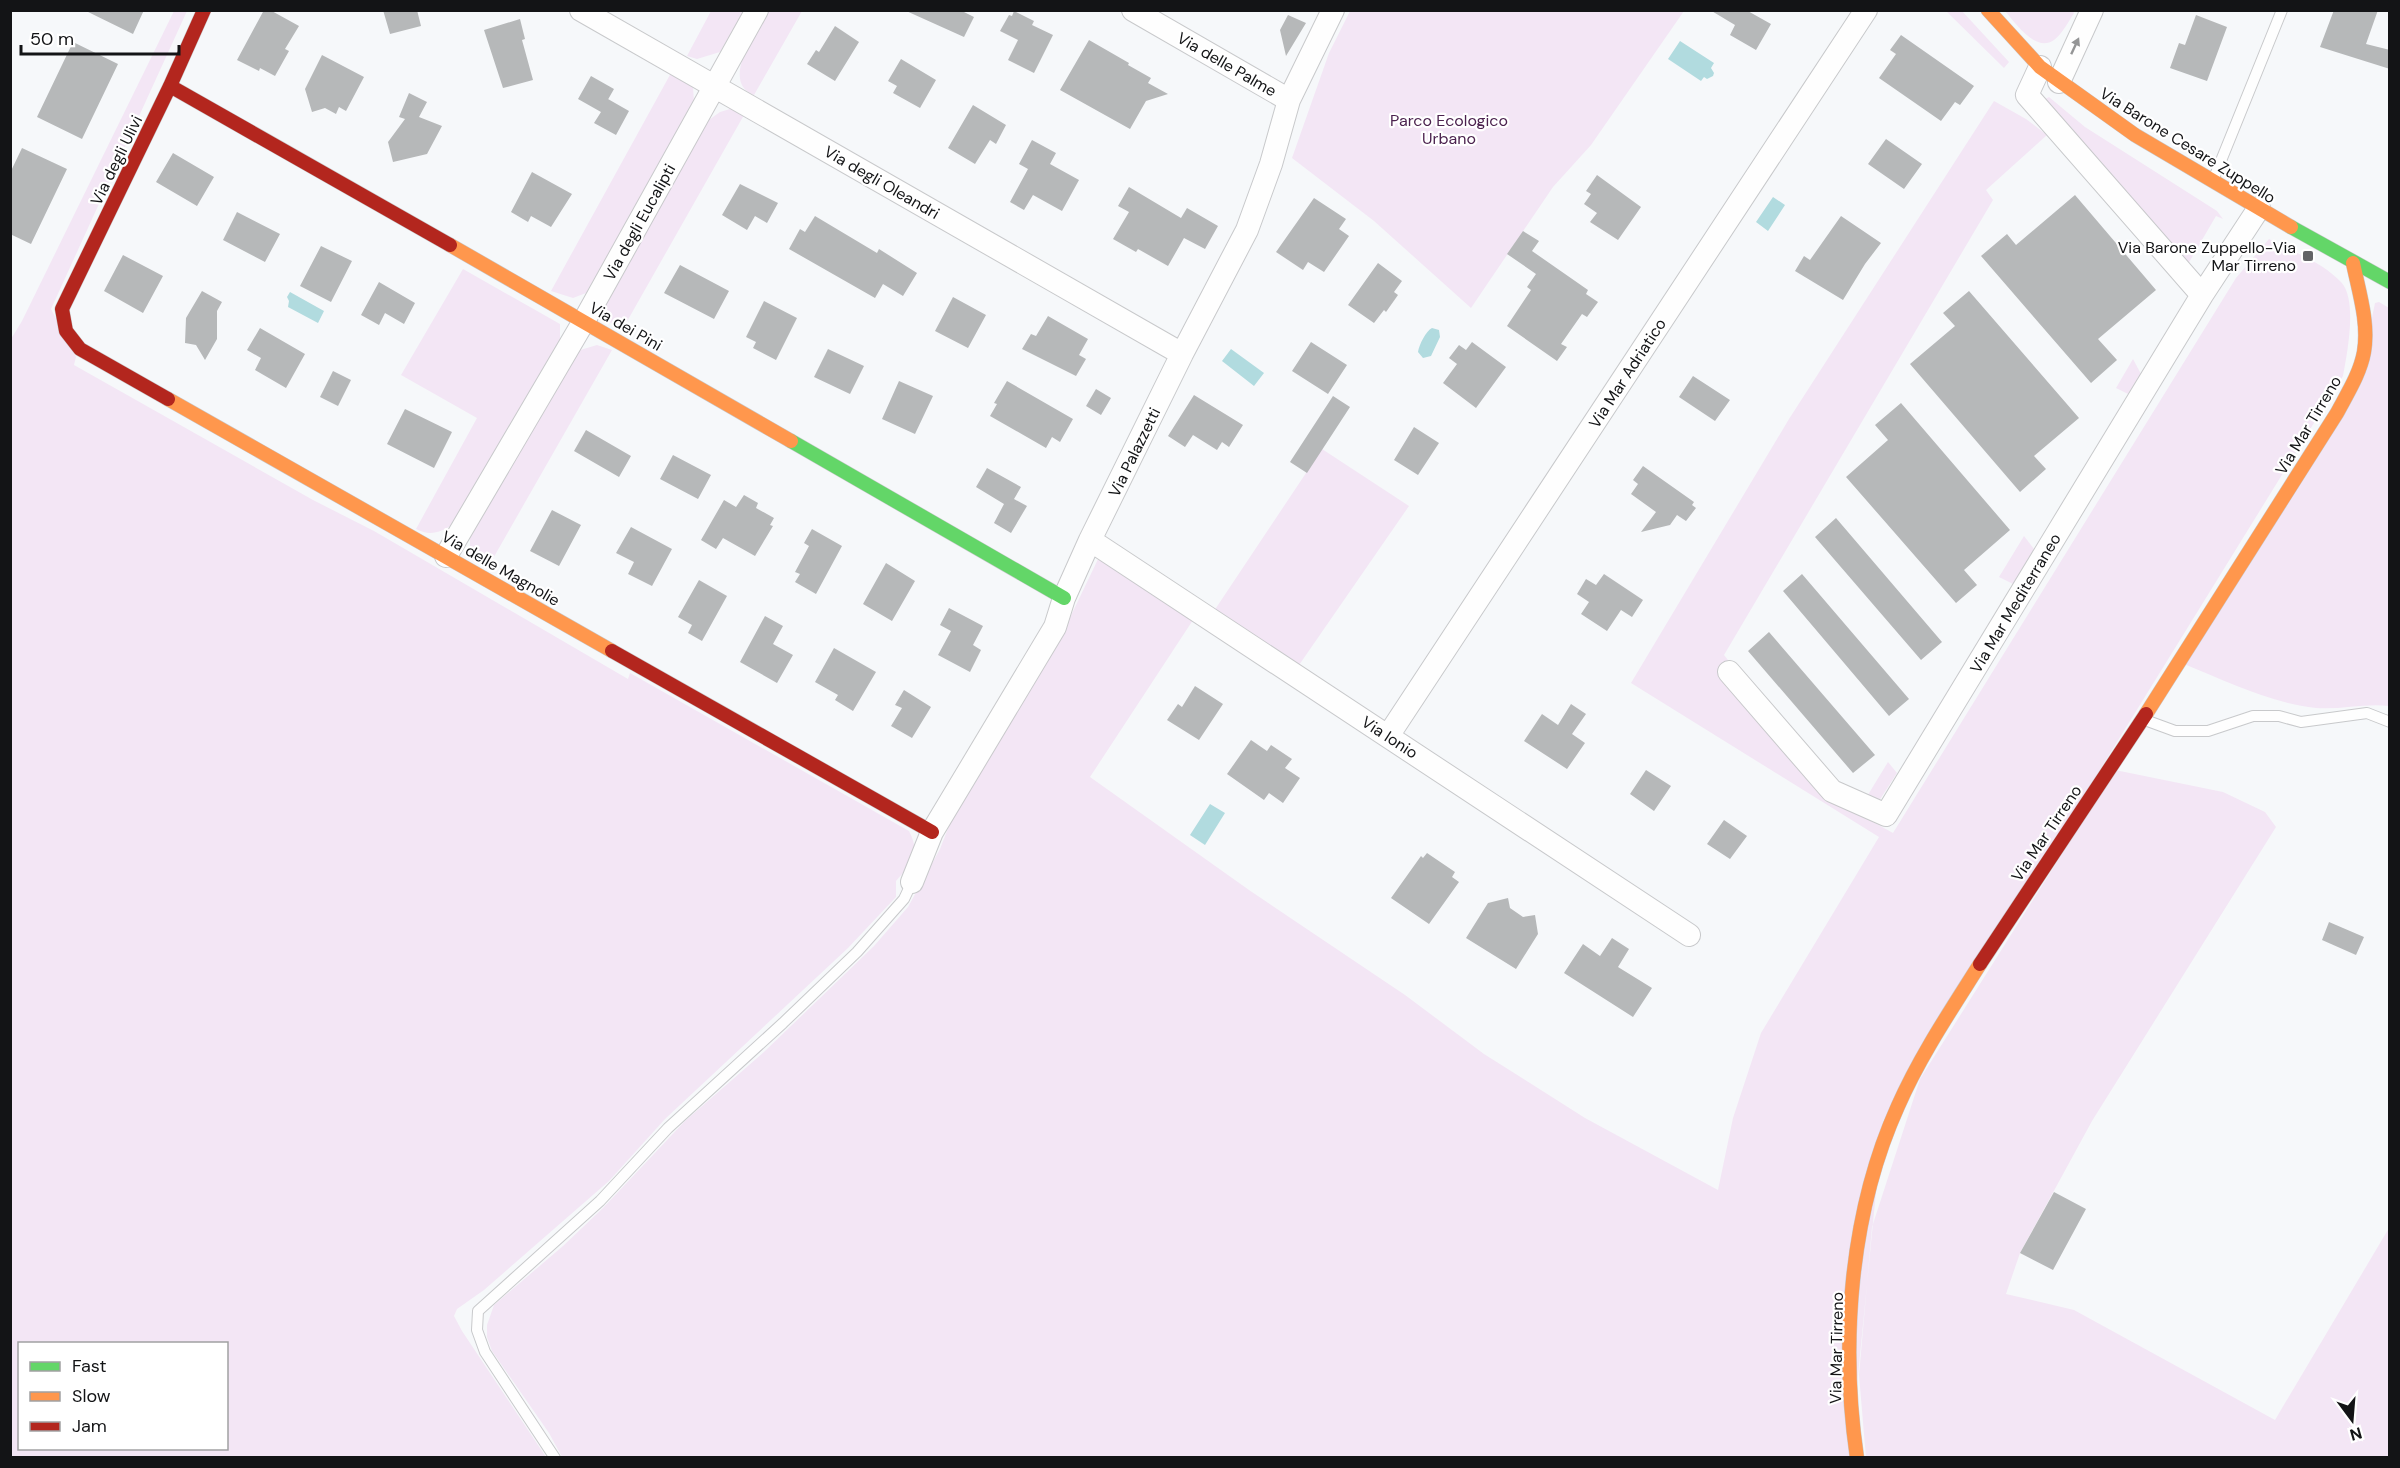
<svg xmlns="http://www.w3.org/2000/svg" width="2400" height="1468" viewBox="0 0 2400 1468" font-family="'DM Sans',sans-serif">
	<rect width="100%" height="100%" fill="#f6f8fa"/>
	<path fill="#f3e6f5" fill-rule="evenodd" d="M2072 10 2074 13C2069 21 2062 34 2054 40 2035 53 2015 22 2005 11Z
		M174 11H187L51 309 76 357 74 365 313 500 374 531 628 679 630 673 909 831C921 854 912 863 896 881V897L848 948 665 1119 609 1181 484 1290 457 1309 454 1316 462 1331 546 1457 11 1458V339L22 321ZM20 1344H226V1448H20Z
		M711 11H744L720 52 697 59 687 56Z
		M769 11H802L754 95C719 82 758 29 769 11Z
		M1350 11H1684L1591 145 1553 187 1471 308 1374 221 1292 158 1329 53Z
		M1946 11H1962L2009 62 2004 68Z
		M671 73 693 87 694 103 586 293 573 298 551 291Z
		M2049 97 2085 127 2217 211 2223 219 2216 216 2188 264 2043 100Z
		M1994 101 2026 119 2047 135 1986 190 1993 200 1724 655 1728 660 1718 670 1824 795 1893 833 2236 278 2269 239C2293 252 2322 262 2341 282 2358 300 2347 354 2343 376L1883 1121 1850 1457H562L549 1433 492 1351 487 1337V1325L494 1305 563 1246 603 1208 685 1121 765 1051 874 946 908 907 940 849 954 813 1026 690 1054 651 1100 555 1193 620 1090 777 1249 890 1405 995 1484 1054 1585 1118 1718 1190 1733 1118 1761 1033 1879 837 1631 683 1789 419Z
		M730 109 738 110 744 115 621 332 610 322 605 300 706 122 720 112Z
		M463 269 560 324V340L452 525C439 533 430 536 416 529L477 418 401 375Z
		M2379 302 2389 308V706C2365 703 2340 710 2316 708 2270 703 2226 681 2184 664L2357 391 2375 303Z
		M597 345 612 350 487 569 470 553V535L577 351Z
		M2133 359 2141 374 2128 394 2116 388Z
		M1322 449 1409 506 1297 668 1214 611Z
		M2024 536 2034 549 2013 584 1999 577Z
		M1888 762 1897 773 1877 804 1866 798Z
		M2115 770 2223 792 2265 812 2276 827 2092 1121 2020 1253 2006 1294 2074 1310 2275 1420 2389 1228V1457L1866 1458 1859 1375 1872 1227 1920 1079Z"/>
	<path fill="#b1dbdf" d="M1680 41 1714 63 1711 68 1714 73 1713 76 1707 79 1704 77 1701 81 1668 59Z
		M1773 197 1785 205 1768 231 1756 222Z
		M290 292 324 311 318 323 288 307 289 301 287 297Z
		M1432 328 1439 330 1440 337 1431 356 1423 358 1418 352C1419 345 1426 331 1432 328Z
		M1231 349 1264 373 1254 386 1222 361Z
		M1210 804 1225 813 1205 845 1190 835Z"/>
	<path fill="#b6b8b9" d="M84 10H144L133 34Z
		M264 10H270L299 26 285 49 289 51 275 76 260 68 259 71 237 60Z
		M383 10H417L421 26 390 34Z
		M904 10H960L974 17 964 37Z
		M1710 10H1746L1771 24 1756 50 1730 35 1735 25Z
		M2334 10H2378L2366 44 2390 50V69L2320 47Z
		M1014 11 1034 21 1032 25 1053 35 1034 73 1008 60 1018 40 1000 31 1009 15 1012 16Z
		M1288 15 1306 23 1286 56 1280 30Z
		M2196 15 2227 27 2207 81 2170 68 2179 43 2185 45Z
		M520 19 525 39 522 40 533 80 503 88 484 30Z
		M835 26 859 42 835 81 807 64 816 50 819 52Z
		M1901 35 1974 86 1960 105 1955 102 1941 121 1879 78 1896 54 1890 50Z
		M1089 40 1129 63 1128 65 1151 78 1148 83 1168 94 1146 101 1130 129 1060 90Z
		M73 42 118 64 82 139 37 117Z
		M322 55 364 77 346 111 339 107 336 114 325 108 312 112 305 89Z
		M901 59 936 80 920 108 893 93 897 86 888 81Z
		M591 76 614 89 606 103 608 99 629 111 616 135 594 123 601 112 578 99Z
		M409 93 427 102 419 117 442 126 427 154 393 162 388 142 405 119 399 117Z
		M973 105 1006 125 996 144 990 140 975 164 948 148Z
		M1886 139 1922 164 1904 189 1868 164Z
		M1032 140 1056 153 1050 164 1079 180 1062 211 1033 195 1024 210 1010 202 1028 169 1019 164Z
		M22 148 67 169 31 244 10 234V173Z
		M173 153 214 177 197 206 156 182Z
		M532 172 572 194 551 227 531 216 528 222 511 212Z
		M1597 175 1641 207 1618 240 1590 222 1597 213 1584 204 1591 194 1586 191Z
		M740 184 778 203 767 223 755 216 747 230 722 215Z
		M1129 187 1181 218 1187 208 1218 226 1205 249 1184 238 1168 266 1138 249 1136 252 1113 239 1129 212 1118 206Z
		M2075 195 2156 290 2098 339 2117 360 2091 383 1981 256 2007 234 2016 245Z
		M1314 198 1346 219 1339 229 1349 236 1324 272 1308 262 1303 270 1276 252Z
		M237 212 280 234 265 262 223 240Z
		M815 216 877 253 879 249 917 273 903 296 883 284 875 298 789 249 800 229 805 232Z
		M1841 216 1881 243 1865 264 1843 300 1795 271 1804 256 1810 260Z
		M1523 231 1539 241 1532 251 1588 290 1586 294 1598 302 1587 317 1582 314 1561 344 1567 347 1557 361 1507 326 1531 290 1527 287 1536 274 1507 254Z
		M321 246 352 261 331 302 300 286Z
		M123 255 163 276 143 313 104 291Z
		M1378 263 1402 281 1394 292 1398 295 1386 312 1384 310 1374 323 1348 305Z
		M680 265 729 291 714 319 664 293Z
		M379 282 415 303 404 324 385 313 379 325 361 315Z
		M202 291 222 302 217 311V339L205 360 196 345 185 343 186 318Z
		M1969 291 2079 418 2034 456 2046 469 2020 492 1910 364 1955 326 1943 313Z
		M953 297 986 315 968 348 935 331Z
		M764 301 797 318 776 360 753 348 756 342 746 337Z
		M1048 316 1088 339 1079 355 1086 359 1076 376 1022 349 1031 334 1036 336Z
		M260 328 305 354 286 388 255 370 261 358 247 350Z
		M1311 342 1347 365 1328 394 1292 371Z
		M1472 342 1506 367 1476 408 1443 383 1457 364 1449 358 1459 345 1466 350Z
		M828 349 864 366 850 394 814 377Z
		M333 371 351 380 338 406 320 397Z
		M1693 376 1730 400 1715 421 1679 397Z
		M899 381 933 396 915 434 882 419Z
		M1007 381 1073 419 1060 442 1052 437 1046 448 990 416 997 404 994 403Z
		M1096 389 1111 398 1101 415 1086 406Z
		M1194 395 1243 425 1229 447 1222 442 1217 450 1193 435 1185 447 1168 436Z
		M1333 396 1350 407 1307 473 1290 462Z
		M1901 403 2010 530 1964 570 1977 585 1956 603 1846 477 1888 440 1875 425Z
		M405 409 452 432 434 468 387 444Z
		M1414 427 1439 443 1418 475 1394 460Z
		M586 430 631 456 619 477 574 451Z
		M673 455 711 475 698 499 660 479Z
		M1643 466 1694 502 1692 505 1696 508 1686 521 1677 515 1670 525 1641 532 1656 512 1631 494 1638 484 1633 480Z
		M987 468 1021 487 1014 499 1027 506 1011 533 994 523 1004 504 976 487Z
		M744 495 758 503 756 508 774 518 770 525 773 526 755 556 723 538 716 549 701 540 724 500 736 507Z
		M552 510 581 525 559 566 530 551Z
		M1836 518 1942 642 1921 660 1815 537Z
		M631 527 672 549 652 586 628 574 634 562 616 553Z
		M812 529 842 546 816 594 795 582 800 574 795 572 809 546 804 543Z
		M886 563 915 581 892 621 863 604Z
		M1604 574 1643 600 1632 617 1621 610 1607 631 1581 614 1589 602 1577 594 1586 579 1596 585Z
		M1802 574 1909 699 1889 716 1783 591Z
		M699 580 727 596 702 641 688 633 692 625 678 617Z
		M949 608 983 626 973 645 981 650 970 672 938 655 951 631 940 625Z
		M765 616 783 626 773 644 793 655 777 683 740 662Z
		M1769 632 1875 755 1853 773 1748 651Z
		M834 648 876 672 853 711 835 700 838 695 815 682Z
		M1195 686 1223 704 1199 740 1167 720 1178 704 1182 707Z
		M904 690 931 707 912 738 891 726 902 708 895 705Z
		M1571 704 1586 714 1572 734 1585 743 1567 769 1524 741 1542 714 1558 725Z
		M1251 740 1267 751 1271 745 1292 759 1285 768 1300 778 1283 803 1269 793 1264 800 1227 774Z
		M1646 770 1671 786 1654 811 1630 794Z
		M1724 820 1747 836 1730 859 1707 844Z
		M1427 853 1455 872 1452 877 1459 882 1429 924 1391 898 1421 856 1423 858Z
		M1508 898 1510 908 1523 917 1535 915 1538 934 1516 969 1466 938 1488 903Z
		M2329 922 2364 937 2356 955 2322 940Z
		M1612 938 1629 949 1618 967 1652 988 1633 1017 1564 973 1583 944 1600 956Z
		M2054 1192 2086 1209 2053 1270 2020 1253Z"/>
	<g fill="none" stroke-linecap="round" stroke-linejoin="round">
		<defs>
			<path id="lane" d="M2214 178 2282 10
				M2145 720 2175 731H2208L2253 716H2279L2301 722 2367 713 2390 722
				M555 1458 485 1352 477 1330 478 1311 600 1201 668 1128 783 1023 857 952 904 899 912 882"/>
			<path id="street" d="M581 10 1182 354
				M1133 10 1289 100
				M2040 67 2027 95 2202 295
				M2059 82 2092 10
				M1090 540 1689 935
				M446 556 584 321 757 10
				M1729 672 1832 791 1886 815 2202 295 2259 208
				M1388 736 1866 10
				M912 882 932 832 1055 627 1064 598 1090 540 1182 354 1247 230 1271 164 1289 100 1333 10"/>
			<path id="fast" d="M2291 227 2390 282
				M791 441 1064 598"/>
			<path id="slow" d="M1988 10 2040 67 2135 135 2291 227
				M450 245 791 441
				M168 399 612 651
				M2146 714 2337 413C2347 394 2360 374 2364 352 2369 323 2359 292 2353 263
				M1857 1458C1840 1343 1850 1212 1898 1106 1920 1056 1951 1010 1980 964"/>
			<path id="jam" d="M170 86 450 245
				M168 399 80 349 66 331 62 309 170 86 204 10
				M612 651 932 832
				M1980 964 2146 714"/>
		</defs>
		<use href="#lane" stroke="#c8c9cb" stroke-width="12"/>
		<use href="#street" stroke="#c8c9cb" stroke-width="24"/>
		<use href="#fast" stroke="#c8c9cb" stroke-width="15"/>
		<use href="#slow" stroke="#c8c9cb" stroke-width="15"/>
		<use href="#jam" stroke="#c8c9cb" stroke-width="15"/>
		<use href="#lane" stroke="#fefefe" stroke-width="10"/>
		<use href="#street" stroke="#fefefe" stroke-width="22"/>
		<use href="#fast" stroke="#63d668" stroke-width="14"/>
		<use href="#slow" stroke="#ff974d" stroke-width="14"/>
		<use href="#jam" stroke="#b3261e" stroke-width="14"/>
	</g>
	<defs><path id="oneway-solid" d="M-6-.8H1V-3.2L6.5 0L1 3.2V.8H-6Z" transform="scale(1.5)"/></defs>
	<use fill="#949596" href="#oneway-solid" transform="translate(2075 46) rotate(-65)"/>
	<rect fill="#626466" stroke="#fff" stroke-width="2" x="2302" y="250" width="12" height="12" rx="3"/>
	<g text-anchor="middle" stroke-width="4.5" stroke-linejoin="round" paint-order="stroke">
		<g font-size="16" fill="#131416" stroke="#fff">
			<text transform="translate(1227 64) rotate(30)" y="6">Via delle Palme</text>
			<text transform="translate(2188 145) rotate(32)" y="6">Via Barone Cesare Zuppello</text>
			<text transform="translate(116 160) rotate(-64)" y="6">Via degli Ulivi</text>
			<text transform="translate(882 182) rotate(30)" y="6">Via degli Oleandri</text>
			<text transform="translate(639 222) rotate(-61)" y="6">Via degli Eucalipti</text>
			<text transform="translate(626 326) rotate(30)" y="6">Via dei Pini</text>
			<text transform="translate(1627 373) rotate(-57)" y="6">Via Mar Adriatico</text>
			<text transform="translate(2308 425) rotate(-59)" y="6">Via Mar Tirreno</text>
			<text transform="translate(1134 452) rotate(-64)" y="6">Via Palazzetti</text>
			<text transform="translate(501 568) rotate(30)" y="6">Via delle Magnolie</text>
			<text transform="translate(2015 603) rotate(-59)" y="6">Via Mar Mediterraneo</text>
			<text transform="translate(1390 737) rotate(33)" y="6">Via Ionio</text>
			<text transform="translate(2046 833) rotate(-56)" y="6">Via Mar Tirreno</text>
			<text transform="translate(1836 1348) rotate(-89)" y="6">Via Mar Tirreno</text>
		</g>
		<g font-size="16" fill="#4b224e" stroke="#fff">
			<text x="1449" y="126">Parco Ecologico<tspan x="1449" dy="18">Urbano</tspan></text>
		</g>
		<g font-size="16" fill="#131416" stroke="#fff" text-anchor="end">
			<text x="2296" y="253">Via Barone Zuppello-Via<tspan x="2296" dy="18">Mar Tirreno</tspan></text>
		</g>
	</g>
	<rect width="2400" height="1468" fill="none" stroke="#131416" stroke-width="24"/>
	<rect x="18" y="1342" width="210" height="108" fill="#ffffff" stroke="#a1a1a2" stroke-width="1.5"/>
	<rect x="30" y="1362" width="30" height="9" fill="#63d668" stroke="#a1a1a2" stroke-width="1.5"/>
	<text x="72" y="1372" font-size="18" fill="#131416">Fast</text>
	<rect x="30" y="1392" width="30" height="9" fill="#ff974d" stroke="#a1a1a2" stroke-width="1.5"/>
	<text x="72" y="1402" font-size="18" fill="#131416">Slow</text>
	<rect x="30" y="1422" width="30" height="9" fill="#b3261e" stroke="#a1a1a2" stroke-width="1.5"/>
	<text x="72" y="1432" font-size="18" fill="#131416">Jam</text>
	<g transform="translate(2352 1420) rotate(164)" stroke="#ffffff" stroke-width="4.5" paint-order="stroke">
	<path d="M0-4.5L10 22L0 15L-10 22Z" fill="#131416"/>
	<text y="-9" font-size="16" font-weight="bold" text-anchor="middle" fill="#131416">N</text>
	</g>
	<path d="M21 45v9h158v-9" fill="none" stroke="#131416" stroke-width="3"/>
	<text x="30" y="45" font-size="18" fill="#131416" stroke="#ffffff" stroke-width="4.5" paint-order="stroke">50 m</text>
</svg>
